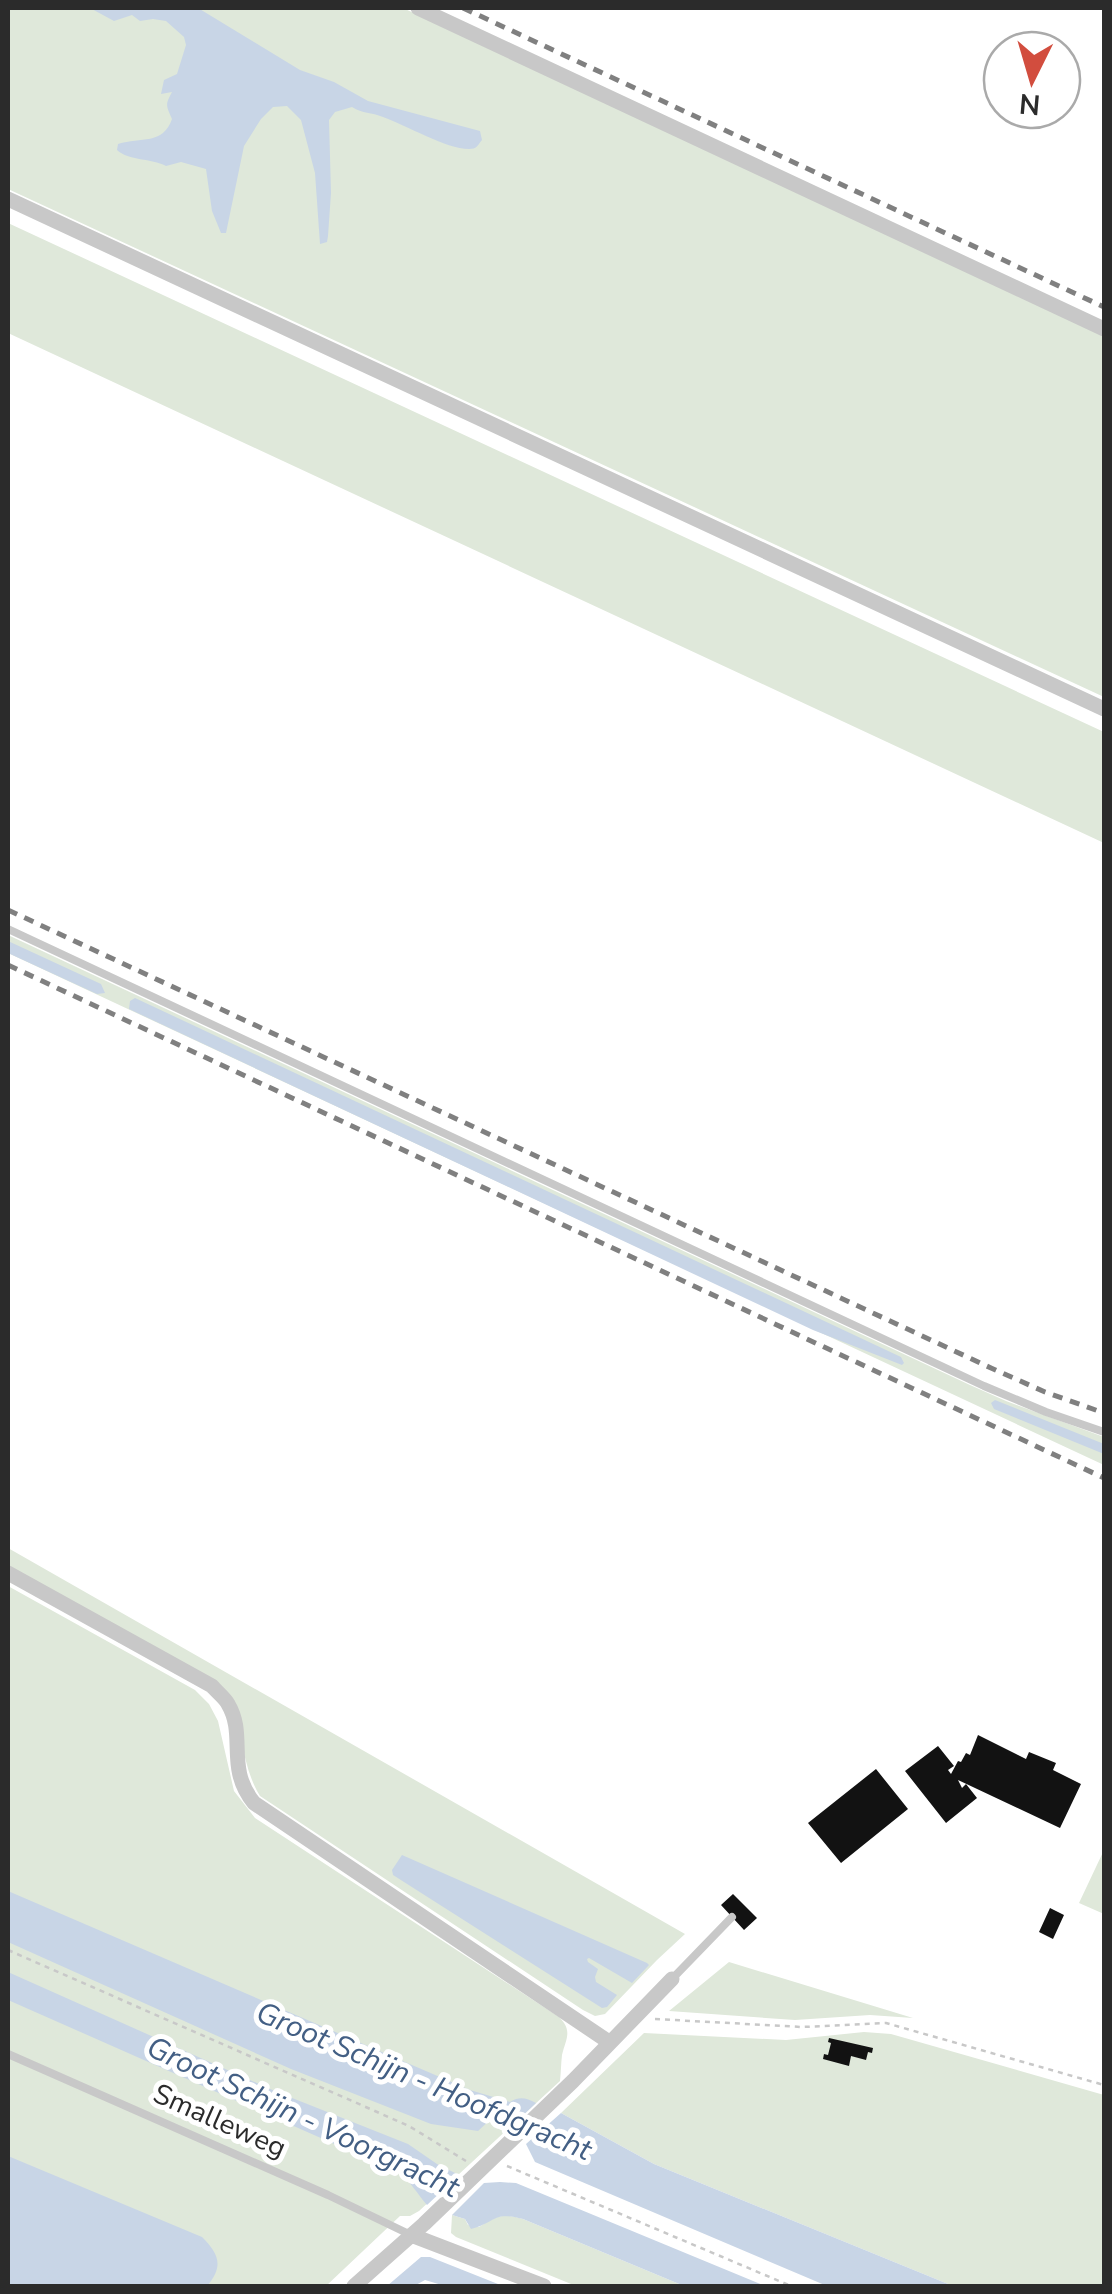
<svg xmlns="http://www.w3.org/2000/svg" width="1112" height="2294" viewBox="0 0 1112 2294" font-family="'Nunito Sans',sans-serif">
	<rect width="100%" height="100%" fill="#fff"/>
	<path fill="#dfe8da" d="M8 8H403L1104 336V697L8 189Z
		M8 223 1104 732V843L8 333Z
		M8 935 970 1385 1006 1401 1104 1437V1465L8 953Z
		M8 1548 685 1934 657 1960 605 2014 595 2016 583 2010 260 1796C242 1767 243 1733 232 1701L8 1567Z
		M8 1586 195 1690 209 1704 218 1721 234 1791 255 1818 559 2017C573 2031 566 2038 562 2055 561 2063 561 2072 560 2081L419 2211 410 2216H400L326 2286H8Z
		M1104 1850V1914L1079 1903Z
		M729 1962 913 2018 870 2015 795 2020 669 2011Z
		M864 2032 891 2034 1104 2095V2286H953L654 2164 561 2113 644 2033 786 2040Z
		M452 2215 465 2219 468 2225 479 2227C498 2215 502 2213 523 2219L684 2286H576L456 2237 451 2233Z"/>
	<path fill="#c8d5e6" d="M90 8H198L300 70 334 82 368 101 480 131 482 140C477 146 477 149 469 149 446 149 406 125 383 117 371 112 363 114 352 107L335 112 329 120 331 193 328 236 327 242 320 244 315 173 301 120 287 106 273 107 261 119 244 146 226 233H221L212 211 206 169 181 162 166 166C151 158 129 161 117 150L118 144C141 137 163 145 172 119 166 105 165 105 172 92L161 94 164 80 177 74 186 45 184 37 166 21 153 19 140 21 132 15 114 21Z
		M8 941 101 984 105 993 97 994 8 953Z
		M135 998 901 1357 904 1363 902 1365 813 1330 129 1009 130 1001Z
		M995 1400 1104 1444V1454L994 1409 991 1403Z
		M402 1855 647 1963 649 1965 632 1983 589 1958 587 1959 588 1962 598 1969 595 1977 596 1982 617 1995 607 2007 602 2008 393 1875 392 1870Z
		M8 1891 470 2090 510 2102C520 2096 526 2098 536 2103L514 2124 493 2117 478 2131 431 2124 291 2069 8 1942Z
		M8 1972 277 2092 408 2144 437 2164 459 2175 427 2205C416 2192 413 2185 400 2173L8 2000Z
		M561 2113 654 2164 953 2286H827L535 2162 526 2144Z
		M8 2156 202 2237C219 2254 224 2266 207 2286H8Z
		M500 2182 516 2183 765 2286H684L523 2219C492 2211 497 2222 471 2229L465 2219 452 2215 484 2183Z
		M421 2257H430L503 2286H445L425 2280 414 2286H387Z"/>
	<path fill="#121212" d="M978 1735 1026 1759 1029 1752 1056 1763 1053 1770 1081 1784 1060 1828 958 1780 962 1788 966 1784 977 1798 946 1823 905 1771 938 1746 954 1766 948 1770 951 1774 958 1761 961 1762 966 1753 970 1755Z
		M876 1769 908 1809 841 1863 808 1823Z
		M733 1894 757 1918 744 1930 721 1905Z
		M1050 1908 1064 1915 1053 1939 1039 1932Z
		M829 2038 873 2048 872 2053 868 2052 866 2060 851 2056 849 2066 823 2059 824 2054 828 2055 831 2043 828 2042Z"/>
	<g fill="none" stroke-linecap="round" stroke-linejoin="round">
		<path stroke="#c8c8c8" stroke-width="2.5" stroke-dasharray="5 5" stroke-linecap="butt" d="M8 1950 409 2126 466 2161
			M655 2019 802 2027 886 2023 1104 2085
			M507 2166 791 2286"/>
		<path stroke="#c8c8c8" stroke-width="8" d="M8 929 984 1386 1046 1412 1104 1432
			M672 1979 732 1917
			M8 2054 328 2195 411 2235"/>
		<path stroke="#c8c8c8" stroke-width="15" d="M418 8 1104 329
			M8 199 1104 709
			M8 1573 212 1686C217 1692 225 1698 228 1704 247 1736 225 1767 254 1803L609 2042
			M411 2235 544 2286
			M354 2286 424 2224 573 2081 672 1979"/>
		<path stroke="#808080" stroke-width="5" stroke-dasharray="10 8" stroke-linecap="butt" d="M463 8 1104 307
			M8 910 991 1368 1045 1392 1104 1413
			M8 965 1104 1478"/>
	</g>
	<g text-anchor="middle" stroke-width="10" stroke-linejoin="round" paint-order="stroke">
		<g font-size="28" fill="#2b2b2b" stroke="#fff">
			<text transform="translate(220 2120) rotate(24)" y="10">Smalleweg</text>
		</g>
		<g font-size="30" font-style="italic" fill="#435f84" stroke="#fff">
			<text transform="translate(424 2081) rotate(23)" y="10">Groot Schijn - Hoofdgracht</text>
			<text transform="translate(303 2117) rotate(25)" y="10">Groot Schijn - Voorgracht</text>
		</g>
	</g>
	<rect width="1112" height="2294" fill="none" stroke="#2b2b2b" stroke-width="20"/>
	<g transform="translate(1032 80) rotate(185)"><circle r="48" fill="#ffffff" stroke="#aaaaaa" stroke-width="2.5"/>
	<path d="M0-8L18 38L0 25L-18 38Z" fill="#d24d3e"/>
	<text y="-15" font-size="28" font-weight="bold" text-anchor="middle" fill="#2b2b2b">N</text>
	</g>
</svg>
